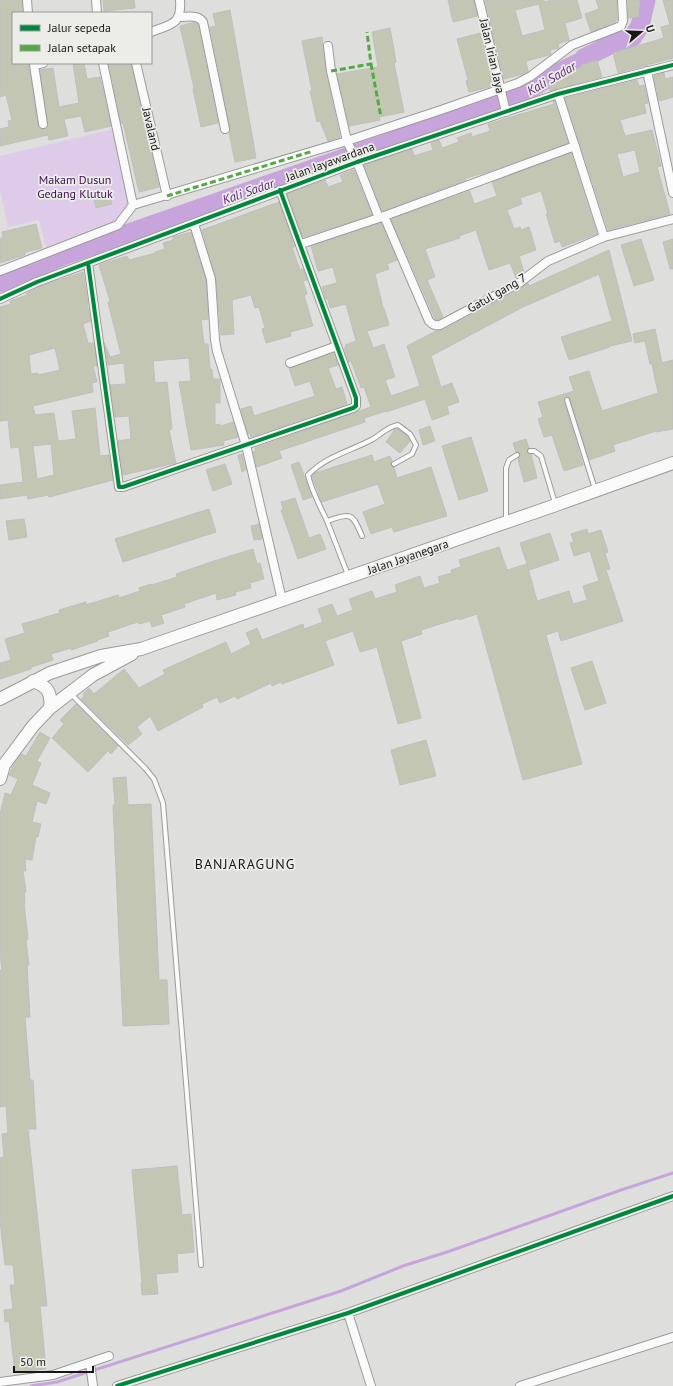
<svg xmlns="http://www.w3.org/2000/svg" width="673" height="1386" viewBox="0 0 673 1386" font-family="'PT Sans',sans-serif">
	<rect width="100%" height="100%" fill="#dedfdd"/>
	<path fill="#decbea" d="M114 129 130 203 115 222 46 248 39 220 8 227 0 191V156Z"/>
	<g fill="none" stroke-linecap="round" stroke-linejoin="round">
		<path stroke="#c7a4dc" stroke-width="3" d="M31 1386 57 1382 341 1291 403 1266 450 1251 618 1191 673 1173"/>
		<path stroke="#c7a4dc" stroke-width="19" d="M0 283 63 256 518 97 551 76 584 60V58L616 42 632 38 640 26 646 0"/>
	</g>
	<path fill="#c3c6b2" stroke="#bfbfbe" fill-rule="evenodd" d="M0 0H22V13H13V63H28L39 128 44 129 47 128 48 124 40 70 53 68 59 107 79 103 73 63H84L87 79 100 77 111 126 85 132 81 116 64 119 68 136 49 140 48 135 0 146V129L9 127 8 121 12 120 6 95 0 97Z
		M103 0H134L135 8 104 11Z
		M448 0H474L477 16 453 22Z
		M485 0H544V2L552 0H577L582 18 565 23 569 40 558 44 559 48 550 50 551 54 549 55 526 61 528 71 523 74 504 79ZM539 4 545 30 522 36 515 10Z
		M596 0H617V20L615 22 591 32 585 14 599 9Z
		M628 0H639L640 7 638 8 639 17 628 18Z
		M663 0H673V58L618 73 613 53 664 38 661 27 670 25Z
		M230 10 256 158 235 162 229 132 230 128 210 27 216 26 213 14Z
		M195 22 198 24 218 123 201 127 193 89 194 88 180 26Z
		M390 28 396 62 394 63 404 112 379 117 380 120 349 126 337 74 378 67 372 32Z
		M481 33 494 86 469 92 466 81 468 80 457 39Z
		M322 37 326 72 340 137 328 141 320 121 317 122 310 91H312L302 41Z
		M597 60 602 77 550 91 548 83 567 77 566 72 582 67 581 65Z
		M109 63H131L159 187 139 192 123 123H121Z
		M664 73 665 79 673 77V97L659 101 654 76Z
		M637 80 639 86 644 85 648 103 644 104 646 113 620 120 625 136 652 130 661 166 657 167 670 214 608 230 565 98ZM635 150 640 172 623 177 617 154Z
		M553 101H554L568 143 488 172 466 178V180L382 211 364 165 412 149 414 156 433 150 431 143 439 140 442 148 459 142 457 138 471 133 472 137 490 131 488 124 554 104Z
		M571 153 597 234 562 247 560 241 555 243 546 214H548L541 191 520 198 522 204 507 210 514 229 520 227 521 230 529 227 536 250 519 256 524 272 516 278 510 263 489 270 476 230 459 236 460 238 425 249 435 277 427 280 443 317 438 320 435 319 391 219 470 191 474 204 497 196 492 182Z
		M354 170 372 215 303 237 287 194 325 180 328 187 343 182 340 175Z
		M109 194 112 204 96 208 94 198Z
		M279 202 295 247H292L300 270 303 269 307 280 303 281 307 294 304 295 313 326 290 332 291 336 266 343 262 329 265 328 259 307 255 308 251 295 232 300 234 334 221 335 216 278 202 230Z
		M381 223 397 260 387 264 389 269 375 274 383 308H384L389 325 367 331 373 348 384 344 395 377 385 380 391 396 420 386 407 346 436 331 443 330 520 289 528 283 529 286 609 250 632 341 610 346V347L569 360 561 337 612 321 599 274 523 307 431 356 441 387 452 383 459 402 447 406 449 414 432 420 425 399 386 412V411L364 418 365 422 279 451 282 458 257 467 253 452 256 451 255 448 371 407 364 387 361 388 351 361 349 362 344 348H346L345 345 356 341 346 304 330 308 328 299H326L322 287 337 283 333 267 318 271 311 246Z
		M36 224 42 248 25 252V255L0 263V238H3L2 232Z
		M191 232 206 280 208 319 201 320 204 344H208L210 369H212L213 379H220V403H215V425L220 424 221 426 233 422 238 437 223 441 224 445 191 450 179 382 191 381 189 358 153 361 155 383 167 382 172 429 169 430 176 463 123 475 118 441 131 439 129 416 115 417 110 385 126 384 124 363 108 365 104 342 110 357 121 354 108 302 110 301 99 265 127 256 129 260 156 253 155 252 165 249 163 243 173 240V237Z
		M641 239 654 280 634 286 621 245Z
		M673 239V269H670L663 242Z
		M83 272 88 304H87L91 321 83 324 88 343H94L97 366H93L97 382 92 383 93 392 33 406 35 415 54 413 58 441 76 439 72 411 95 408 100 456 109 455 113 480 49 497 48 495 28 499 27 495 0 499V485L23 482 19 447 11 448 8 420 0 421V307L11 304 10 301 27 295V293L39 287ZM55 348 60 370 38 375V373L31 374 29 355ZM51 444 54 475 37 479 33 446Z
		M655 329 662 363 673 360V429L656 432V431L613 445 615 451 589 460 570 399 568 397H566L564 401 583 465 564 471 552 435 544 437 538 419 543 417 538 402 574 391 569 377 589 371 602 411 658 393 652 364H650L645 341 635 343 633 334Z
		M334 353 338 365 328 368 336 389 342 387 347 404 251 437 250 433 248 434 241 409 251 406 254 416 315 396 310 381 295 386 289 368Z
		M430 426 435 441 423 445 419 430Z
		M395 429H397L407 436 410 441 400 453 386 442Z
		M471 437 488 491 459 500 442 446Z
		M526 439 529 448 527 450V452L531 454 537 478 524 482 518 459 520 454 519 452H516L513 443Z
		M242 454 246 470 242 472 238 455Z
		M372 455 374 462 390 456 392 461 391 465 394 467 397 478 431 467 447 516 394 532 392 527 371 534 363 512 385 504 378 484 322 502 312 476 315 473Z
		M299 462 312 497 303 500 291 465Z
		M225 464 232 484 213 491 206 470Z
		M295 498 309 538 320 534 326 549 298 559 281 510 283 509 281 502Z
		M209 509 216 532 123 562 115 539Z
		M24 519 27 537 9 540 6 521Z
		M259 524 262 539 254 540 251 526Z
		M587 529 588 534 601 530 608 552 605 553 610 569 606 570 623 621 561 641 558 631 546 635 582 764 523 780 477 614 459 620V618L421 630 422 634 401 641 421 718 398 724 377 647 360 652 353 631 325 641 334 665 282 684 281 682 272 686 271 683 237 699 235 696 220 703 217 697 202 704 203 707 158 731 150 716 137 727 142 734 128 745 81 699 84 696 83 694 89 688 94 694 124 669 139 688 165 674 163 670 226 642 231 654 251 644 246 633 257 628 262 640 303 624 304 629 323 622 318 609 332 604 337 616 353 610 349 599 372 591 375 599 397 592 395 585 420 576 424 588 440 583 438 577 452 573 451 570 461 567 459 560 499 547 507 570 527 564 537 601 569 591 573 604 587 600 583 586 599 581 590 551 574 556 570 543 574 542 571 534Z
		M550 533 559 560 529 570 520 543Z
		M253 549 257 564 260 563 264 579 250 583 251 588 235 592 236 595 217 600 216 593 184 604 185 607 161 615 164 623 152 627 150 621 139 624 138 622 108 632 109 636 97 640 98 641 71 650V648L51 654 53 660 31 667V669L0 679V663L11 660 5 639 25 633 22 624 60 613 59 610 86 602V605L118 595 119 598 140 591 139 588 151 584 152 585 177 577 176 574 214 561Z
		M592 661 606 703 585 710 571 668Z
		M76 704 118 746 111 754 108 751 88 772 52 738 64 724 60 720Z
		M40 732 50 738 37 761 41 763 32 785 50 793 46 804 37 801 32 822 41 824 38 837H36L32 860 25 859 26 871H23L26 892H24L25 903H24L28 939 26 940 29 965H27L30 1017H25L30 1080H33L36 1129H28L47 1306H40L46 1369 15 1372 9 1321 5 1322 4 1310 13 1309 10 1285H15L13 1265H5L0 1221V1158L4 1157 2 1134 8 1133 6 1106 0 1107V970H2L0 953V814L5 793 11 795 18 779 9 775 13 766 21 754 26 756Z
		M426 740 436 776 400 785 391 750Z
		M126 777 128 805 151 804 159 980H167L169 1024 123 1026 113 805H115L113 778Z
		M177 1166 182 1215 191 1214 194 1252 177 1254 178 1272 156 1274 158 1294 142 1295 141 1283H142L132 1170Z"/>
	<g fill="none" stroke-linecap="round" stroke-linejoin="round">
		<defs>
			<path id="service" d="M567 400 595 489
				M530 451H534L541 456 555 503
				M506 520V468L509 460 517 455
				M327 521C320 506 312 492 308 475 326 456 351 451 373 439 381 434 389 426 398 425L410 434 416 445 412 454 394 464
				M348 575 327 521C351 513 352 512 362 536
				M71 694 145 768 154 779 163 803 201 1265"/>
			<path id="minor" d="M27 0 28 13
				M96 0 97 13
				M479 0 506 112
				M179 17C188 17 198 14 203 22L225 129
				M151 32C171 24 182 25 180 0
				M328 46 331 71 347 141 441 110 518 83 531 76 572 45 621 26 623 21 622 0
				M34 63V65L43 63
				M103 63 133 205
				M136 63 167 196
				M34 65 43 124
				M647 71 673 193
				M558 94 604 237
				M384 216 429 321C433 325 435 326 440 325L519 283 548 261 604 237 673 219
				M194 224 211 279 215 340 217 351 246 445 282 600
				M301 244 379 218 575 146
				M88 263 119 487H123L353 408 356 406V398L280 190
				M0 271 118 225 133 205 347 141 357 162 379 218
				M0 299 37 282 357 162 558 94 673 65
				M290 363 337 346
				M348 1313 371 1386
				M90 1363 93 1386
				M0 1382 53 1375 109 1356
				M117 1386 348 1313 673 1196
				M520 1386 673 1337"/>
			<path id="secondary" d="M33 681C47 686 52 692 50 708
				M0 699 50 673 101 656 141 649 556 505 673 463
				M0 779 4 765 33 726 50 708 93 675 132 654"/>
		</defs>
		<use href="#service" stroke="#9b9c9a" stroke-width="6"/>
		<use href="#minor" stroke="#9b9c9a" stroke-width="10"/>
		<use href="#secondary" stroke="#9b9c9a" stroke-width="14"/>
		<use href="#service" stroke="#fafafa" stroke-width="4"/>
		<use href="#minor" stroke="#fafafa" stroke-width="8"/>
		<use href="#secondary" stroke="#fafafa" stroke-width="12"/>
		<path stroke="#52a942" stroke-width="3" stroke-dasharray="6 3" stroke-linecap="butt" d="M371 64 381 117
			M331 71 371 64 367 32
			M167 196 313 151"/>
		<defs>
			<path id="cycleway" d="M88 263 119 487H123L353 408 356 406V398L280 190
				M0 299 37 282 357 162 558 94 673 65
				M117 1386 348 1313 673 1196"/>
		</defs>
		<use href="#cycleway" stroke="#ecede9" stroke-width="6"/>
		<use href="#cycleway" stroke="#00873e" stroke-width="4"/>
	</g>
	<g text-anchor="middle" stroke-width="3.5" stroke-linejoin="round" paint-order="stroke">
		<g font-size="12" fill="#171716" stroke="#ecede9">
			<text transform="translate(492 56) rotate(77)" y="4">Jalan Irian Jaya</text>
			<text transform="translate(151 129) rotate(77)" y="4">Javaland</text>
			<text transform="translate(330 162) rotate(-20)" y="4">Jalan Jayawardana</text>
			<text transform="translate(497 293) rotate(-30)" y="4">Gatul gang 7</text>
			<text transform="translate(408 557) rotate(-19)" y="4">Jalan Jayanegara</text>
		</g>
		<g font-size="12" fill="#3e0c55" stroke="#ecede9">
			<text x="75" y="184">Makam Dusun<tspan x="75" dy="14">Gedang Klutuk</tspan></text>
		</g>
		<g font-size="13" font-style="italic" fill="#5e1f7d" stroke="#ecede9">
			<text transform="translate(551 78) rotate(-30)" y="5">Kali Sadar</text>
			<text transform="translate(248 191) rotate(-19)" y="5">Kali Sadar</text>
		</g>
		<g font-size="14" letter-spacing="1" fill="#171716" stroke="#ecede9">
			<text x="245" y="869">BANJARAGUNG</text>
		</g>
	</g>
	<rect x="12" y="12" width="140" height="52" fill="#ecede9" stroke="#979795"/>
	<rect x="20" y="25" width="20" height="6" fill="#00873e" stroke="#979795"/>
	<text x="48" y="32" font-size="12" fill="#171716">Jalur sepeda</text>
	<rect x="20" y="45" width="20" height="6" fill="#52a942" stroke="#979795"/>
	<text x="48" y="52" font-size="12" fill="#171716">Jalan setapak</text>
	<g transform="translate(641 32) rotate(71)" stroke="#ecede9" stroke-width="3" paint-order="stroke">
	<path d="M0-3L7 15L0 10L-7 15Z" fill="#171716"/>
	<text y="-6" font-size="11" font-weight="bold" text-anchor="middle" fill="#171716">U</text>
	</g>
	<path d="M14 1366v6h79v-6" fill="none" stroke="#171716" stroke-width="2"/>
	<text x="20" y="1366" font-size="12" fill="#171716" stroke="#ecede9" stroke-width="3" paint-order="stroke">50 m</text>
</svg>
